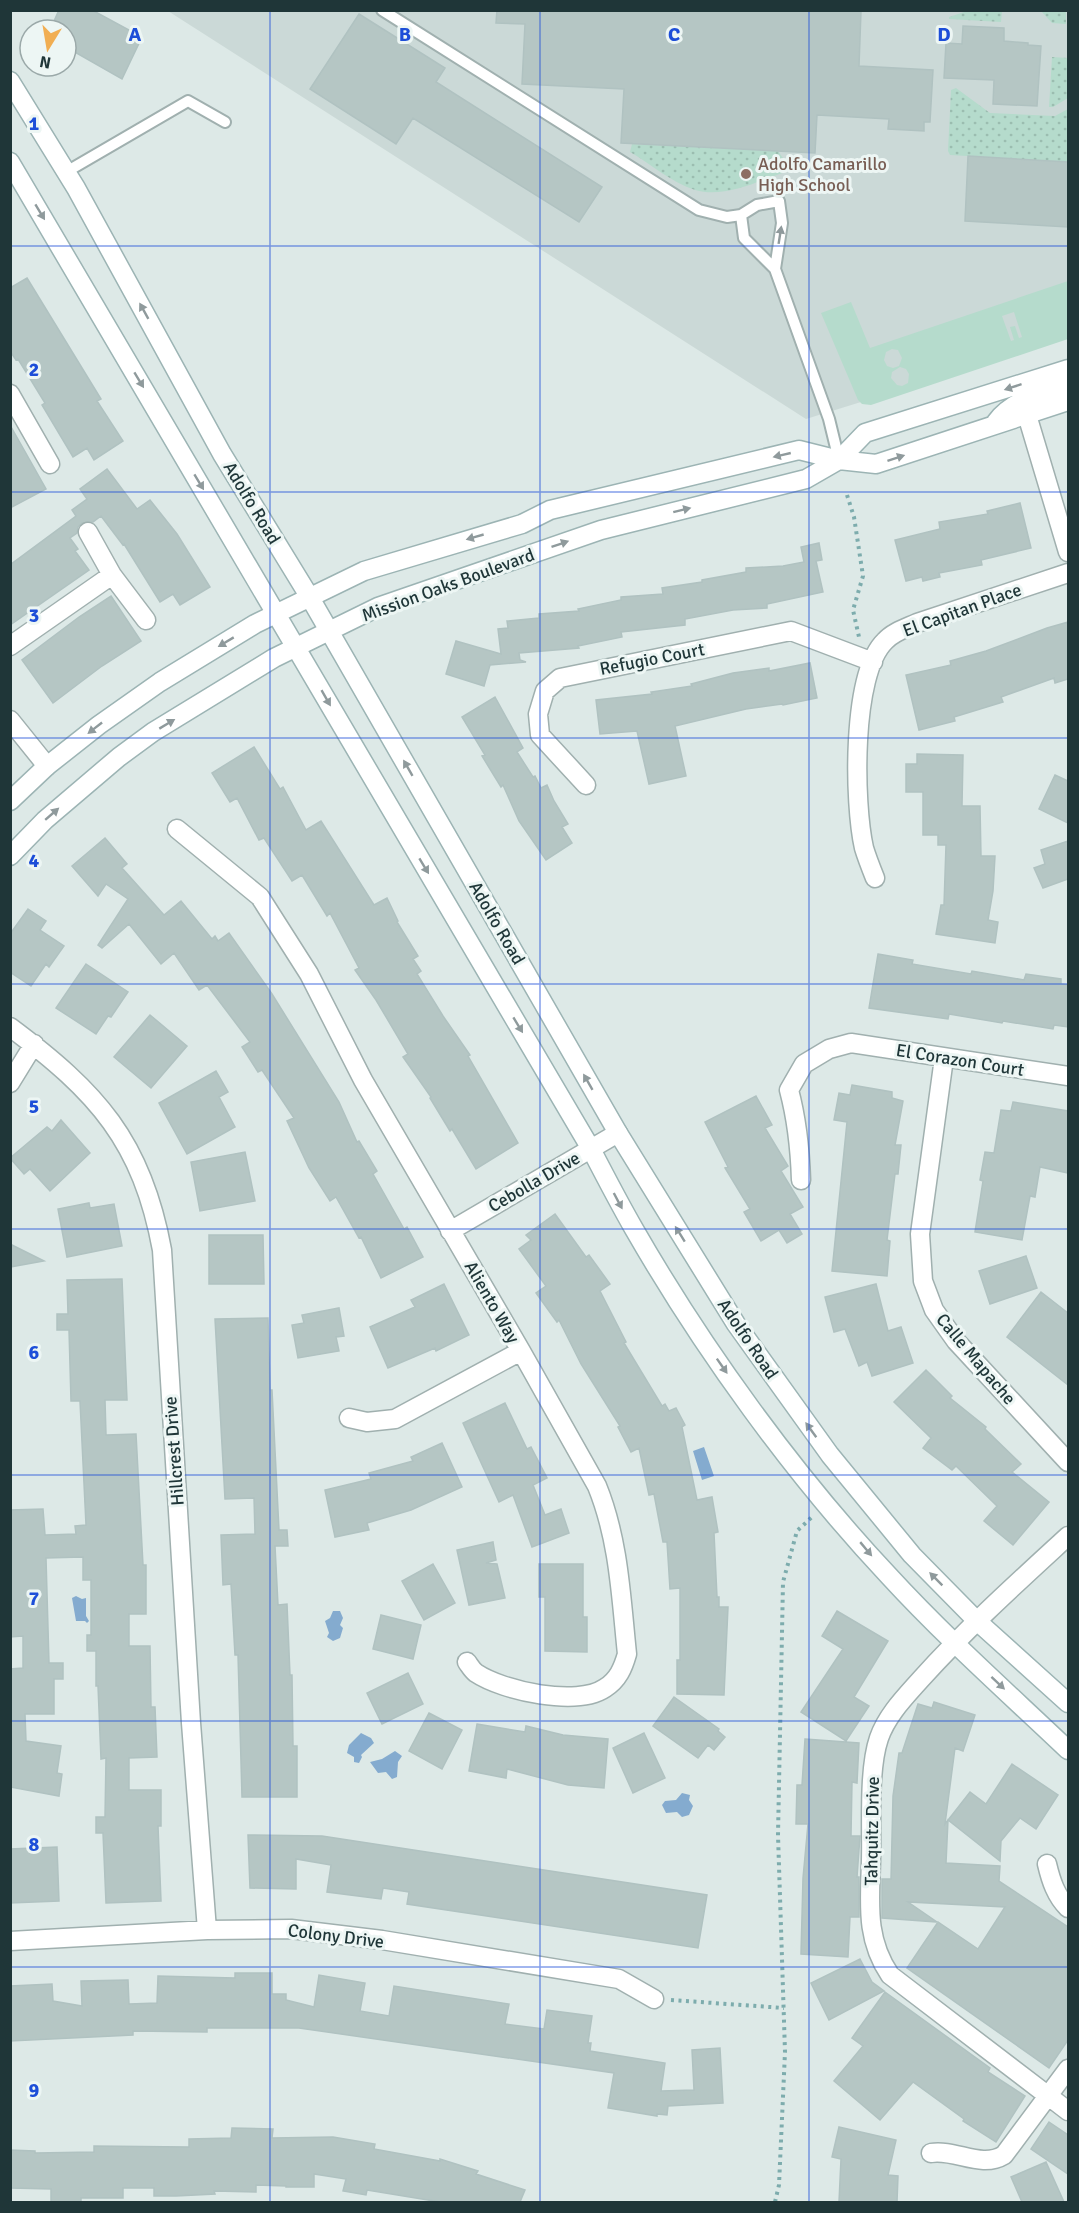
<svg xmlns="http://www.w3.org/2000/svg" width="1079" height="2213" viewBox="0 0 1079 2213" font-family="Signika,sans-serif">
	<defs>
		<pattern id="grass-dots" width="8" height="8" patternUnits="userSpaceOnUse" patternTransform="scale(1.5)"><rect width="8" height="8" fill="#b5dbcc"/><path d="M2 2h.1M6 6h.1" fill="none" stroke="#9bbdb0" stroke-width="1.8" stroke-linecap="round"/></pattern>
	</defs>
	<rect width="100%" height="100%" fill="#dde9e7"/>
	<path fill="#cbd9d7" d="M168 11H1068V338L806 419Z"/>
	<path fill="url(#grass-dots)" d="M970 10 1002 11 1001 22 949 19V17Z
		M1043 10 1066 11V24L1052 23 1041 11Z
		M1052 57 1068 58V98L1053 107H1049Z
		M956 88 990 113 1055 116 1068 109V162L950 155 948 151 951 90Z
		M632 144 778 151 791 170C762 179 726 199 695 190 672 183 651 164 630 152Z"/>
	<path fill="#b5dbcc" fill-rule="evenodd" d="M1068 281V339L871 405 862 404 858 400 821 313 851 302 870 348ZM1014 312 1022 337 1019 338 1015 326 1010 327 1014 340 1011 341 1002 316ZM892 349 898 350 902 358 899 366 893 368 887 366 884 360 886 352ZM900 367 906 369 909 374 908 383 902 386 897 385 891 378 892 372Z"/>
	<path fill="#84abcf" d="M704 1447 714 1476 702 1480 693 1451Z
		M76 1596 82 1599 86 1598V1616L89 1621 87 1623 85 1621H76L72 1598Z
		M333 1611H340L343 1618 340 1625 343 1628 340 1638 333 1641 327 1637 329 1633 325 1621 330 1618Z
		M361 1733 371 1738 374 1743 361 1755 362 1757 359 1763 354 1762V1757L347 1753 349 1745Z
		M395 1751 402 1756 398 1762 397 1777 392 1779 386 1772 378 1773 370 1762 382 1759Z
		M682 1793 690 1795 689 1800 693 1806 689 1815 682 1817 677 1812 666 1813 662 1805 665 1801 676 1800Z"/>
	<path fill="#b5c6c4" stroke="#b0c2c1" stroke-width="1.5" d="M59 10H92L142 37 122 79 66 47V30H50Z
		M497 10 861 11 859 66 933 70 930 122H924V131L907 130 888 129 889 119 817 115 815 153 621 143 624 89 522 84 525 24 496 23Z
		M359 14 445 68 436 82 602 187 579 222 413 118 396 144 310 89Z
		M963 26 1004 28V41L1028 43V45L1041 46 1037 106 993 104 994 80 944 78 946 43 962 44Z
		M968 156 1068 162V227L965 221Z
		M27 278 101 399 97 401 123 441 94 460 87 448 73 457 42 405 45 403 18 359 16 360 10 351V288Z
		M10 425 46 489 10 508Z
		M107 469 137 509 150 500 177 534 210 587 180 605 173 594 160 602 124 544 123 545 101 516 93 522 82 523 78 527 77 533 70 538 78 549 75 551 89 570 10 625V565L76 516 72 510 87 499 80 489Z
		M1020 503 1031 548 981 560 982 565 939 573 940 577 923 581 922 577 906 581 895 540 940 529 939 522 988 514 987 511Z
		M819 543 822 560 816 561 823 592 767 604V608L733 610 685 619V625L621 632 622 637 578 646 579 648 519 653 520 660 526 662 490 665 484 686 446 674 456 641 501 654 498 629 508 628 507 621 539 618V614L579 611 578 609 621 600V597L663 594 662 588 702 582V580L746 572V568L783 566 804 562 801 547Z
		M111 596 141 641 102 666 53 703 22 660 79 617Z
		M1068 622V679L1055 683 1054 678 1001 697 1003 702 954 717 955 721 919 730 906 675 951 665 950 661 986 651 1047 628Z
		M810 663 817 698 783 705 782 704 746 709 675 726 686 776 649 784 637 731 600 734 596 700 652 694 651 692 692 686 691 684 733 673 769 668V671Z
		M495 697 523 748 517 752 533 777 535 776 541 788 547 785 554 801 568 824 562 827 572 843 546 860 519 821 503 785 501 787 482 756 485 755 462 717Z
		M254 747 280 789 283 787 306 830 321 821 374 905 387 898 398 921 397 922 418 956 413 959 421 971 417 974 443 1016 470 1055 468 1056 518 1143 476 1169 452 1129 450 1131 430 1098 431 1097 403 1057 408 1054 376 1000 355 970 359 968 330 913 327 916 302 875 292 881 264 838 259 840 237 798 230 802 212 773Z
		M917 754 963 755 962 806H980L981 856H995L993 891 988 920 998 922 995 943 936 934 941 905H944L946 845H938V835H923V792H906V764H917Z
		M1055 775 1068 781V823L1039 809Z
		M105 838 127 864 122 868 164 915 181 901 212 939 215 936 218 941 229 933 272 994 339 1102 357 1142 359 1141 377 1171 373 1174 404 1229 407 1227 423 1257 381 1278 361 1237 359 1238 336 1197 330 1201 309 1168 287 1121 294 1118 262 1070 258 1072 242 1047 250 1042 207 985 199 990 174 953 161 964 129 924 102 948 98 945 128 899 106 884 98 896 72 866Z
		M1068 841V879L1043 888 1034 868 1045 864 1041 850Z
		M28 909 46 921 40 930 64 946 49 967 46 964 31 986 10 972V934Z
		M878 954 913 960 912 964 971 974 972 971 1024 980 1026 974 1061 979V984L1068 985V1027L1054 1025 1053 1029 1003 1021 1002 1023 949 1014 948 1019 869 1008Z
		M86 964 128 992 111 1017 108 1016 96 1034 56 1008Z
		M150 1015 187 1046 151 1088 114 1057Z
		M216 1071 228 1092 219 1097 235 1127 187 1154 159 1103Z
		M852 1085 892 1092V1098L903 1101 895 1145H901L898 1174H895L887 1240 890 1241 887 1276 832 1271 847 1122 834 1120 839 1093 850 1095Z
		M756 1096 772 1125 765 1128 788 1166 781 1171 803 1207 790 1214 802 1234 787 1243 779 1230 761 1241 744 1212 750 1209 725 1168 728 1167 705 1122Z
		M1013 1102 1068 1111V1173L1040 1167 1035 1197 1030 1196 1022 1240 975 1232 983 1181 980 1180 985 1152 994 1153 1001 1110 1011 1111Z
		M61 1120 90 1153 50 1191 30 1169 24 1174 10 1158 47 1127 52 1131Z
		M245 1152 255 1201 200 1211 191 1162Z
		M89 1203 90 1208 114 1204 122 1246 67 1257 58 1209Z
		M555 1214 586 1257 589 1255 610 1284 600 1291 626 1342 624 1343 662 1406 665 1404 669 1411 676 1408 685 1425 682 1427 697 1500 712 1497 718 1532 714 1533 717 1597H719V1607H728L724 1695 677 1694V1660H680V1588L670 1589 667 1542H663L654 1494 649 1495 639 1448 631 1452 618 1427 620 1426 581 1364 559 1320 557 1322 536 1293 546 1286 519 1249 531 1240 526 1235Z
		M209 1235H263L264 1284H209Z
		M10 1244 44 1261 10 1267Z
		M1026 1256 1037 1288 990 1304 979 1271Z
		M122 1279 127 1400H105L106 1435 136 1434 143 1565H146V1614H129V1646H150L151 1707H155L157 1757 129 1758V1790H161V1826H158L161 1901 106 1903 103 1833H96V1817H105L106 1758 101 1759 98 1686H96V1651H87V1635H91V1580H83V1557L46 1558 49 1663H63V1679H54V1714H25L26 1741 61 1746 57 1773 62 1774 59 1796 10 1787V1669L23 1668V1636L10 1637V1510L43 1509 45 1535 76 1534 75 1526 86 1525 80 1401H71L69 1330H57V1314H68L67 1280Z
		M444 1284 469 1335 436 1351 435 1348 388 1368 370 1327 415 1307 411 1300Z
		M876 1284 888 1331 901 1327 913 1363 872 1376 867 1362 859 1366 845 1329 834 1332 825 1297Z
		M1041 1292 1068 1313V1385L1007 1337Z
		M339 1308 344 1336 336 1337 339 1351 298 1358 292 1325 304 1323 302 1315Z
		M268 1318 270 1390H272L279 1530H287L288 1546H275L278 1605 287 1604 290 1675H292L293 1746H297V1797H242L238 1655H235L231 1584 223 1585 221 1535 255 1534 254 1498 225 1499 215 1319Z
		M926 1370 952 1396 950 1398 986 1427 985 1429 1021 1464 1012 1472 1049 1502 1013 1545 984 1521 997 1506 956 1466 952 1470 923 1448 931 1438 894 1402Z
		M505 1403 527 1449 531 1447 547 1478 533 1485 545 1515 561 1509 569 1533 532 1547 513 1495 499 1502 463 1423Z
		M442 1443 462 1487 411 1510 367 1523 369 1530 335 1537 325 1490 371 1479 369 1473 413 1461 411 1457Z
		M493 1542 496 1560 486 1563 497 1564 505 1598 469 1605 457 1550Z
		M433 1564 455 1603 424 1620 402 1581Z
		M539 1564H583V1617H587V1652L545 1651V1597H539Z
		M837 1611 888 1641 854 1697 869 1706 846 1741 801 1712 843 1649 822 1636Z
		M381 1615 421 1625 413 1659 373 1649Z
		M408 1673 423 1704 382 1724 367 1693Z
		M674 1697 719 1729 718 1731 725 1737 714 1750 708 1745 698 1758 653 1726Z
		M934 1702 975 1715 963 1751 955 1748 945 1824 970 1792 986 1804 1012 1764 1058 1795 1036 1829 1020 1818 1001 1841 1000 1861 948 1820 946 1863 1000 1866 999 1881 1068 1927V2040L1049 2068 907 1968 938 1922 978 1949 1005 1907 908 1902 937 1922 882 1918V1879H891L893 1796 899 1753H902L918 1704 932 1708Z
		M429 1713 462 1730 442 1769 409 1751Z
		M477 1724 525 1732 526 1726 563 1735 608 1739 604 1788 568 1785 507 1769 506 1778 469 1771Z
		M644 1733 665 1778 633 1793 613 1748Z
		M805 1739 859 1743 857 1783 852 1782 851 1836H860L857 1877H859V1917H850L848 1957 801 1954 803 1878 808 1824H796L797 1785H802Z
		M248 1835 322 1836 707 1895 698 1948 407 1904 409 1892 383 1888 381 1899 327 1892 331 1865 296 1859V1889L250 1888Z
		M57 1847 59 1901 10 1903V1849Z
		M860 1959 872 1982 884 1991 829 2020 811 1983Z
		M235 1973H272V1994H286V2000L314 2007 319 1975 365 1983 360 2011 389 2016 394 1986 509 2004 505 2024 544 2029 547 2010 592 2016 588 2043H591L590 2051 665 2063 661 2091 694 2090 692 2050 720 2048 723 2103 668 2106 667 2115 657 2114V2116L608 2108 614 2073 299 2028H207V2032L133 2031V2035L10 2041V1986L52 1984 53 2001 82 2006 81 1981 128 1980 129 2004 157 2003 158 1976 235 1978Z
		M885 1992 990 2068 988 2072 1025 2096 996 2142 963 2121 964 2119 913 2082 880 2120 834 2081 863 2046 852 2038Z
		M1049 2122 1068 2135V2174L1031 2149Z
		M839 2127 896 2140 888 2175 898 2176 897 2202H839L841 2159 832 2157Z
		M232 2128 273 2129 272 2138 333 2137 375 2144 374 2149 440 2161V2159L478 2171 476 2174 525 2190 520 2202H440L367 2190 366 2195 343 2191 346 2179 314 2174V2187H286V2186L256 2185V2192L214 2191 215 2194 176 2196H154V2188H123V2198H81V2202H51V2189L10 2188V2150L35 2151V2153L94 2152V2146L189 2147V2139L231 2138Z
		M1046 2162 1064 2202H1022L1011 2177Z"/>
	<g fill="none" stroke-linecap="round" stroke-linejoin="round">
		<defs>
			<path id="service" d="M382 10 699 210 727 217 741 215 757 205 779 201 782 223 775 269
				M66 172 188 101 225 122
				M741 215 744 238 775 269 829 419 839 460"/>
			<path id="minor" d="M10 394 50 464
				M1027 415 1068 552
				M88 532 112 575 146 620
				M10 646 112 575
				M10 720 47 766
				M586 785 540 735 538 714 545 691 560 678 791 631 873 662
				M177 829 260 897 309 974 363 1080 521 1351 597 1486C619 1540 621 1597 627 1654 623 1668 618 1680 605 1688 577 1707 503 1691 476 1673 472 1670 470 1666 467 1662
				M875 878C871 868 867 858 864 848 854 804 851 674 885 641 893 632 906 628 917 623L1068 573
				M10 1027C97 1092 142 1141 162 1250L191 1723 207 1930
				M944 1058 920 1234 923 1281 934 1310 956 1341 1068 1462
				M10 1083 34 1044
				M801 1180C800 1149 797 1120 789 1090L804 1064 829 1049 851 1043 1068 1076
				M450 1231 618 1133
				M349 1418 367 1422 395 1419 521 1351
				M1068 1536C1018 1582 967 1628 921 1679 905 1697 887 1715 879 1738 868 1770 872 1826 871 1860 870 1903 865 1938 890 1975L1068 2111
				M1047 1864C1051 1881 1056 1896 1068 1908
				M10 1941 207 1930 291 1929 382 1940 619 1979 654 1999
				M931 2153C956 2149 981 2169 1004 2155L1068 2069"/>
			<path id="secondary" d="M10 81 76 188 222 454 309 596 618 1133 736 1324 830 1455 912 1555 977 1621 1068 1703
				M10 162 591 1149C605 1176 619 1203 634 1229 703 1349 794 1475 889 1576 945 1637 1008 1693 1068 1750
				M996 422C1013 399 1043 393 1068 385
				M10 801 47 766 99 725 160 682 255 624 364 571 522 524 550 510 799 450 839 460 876 464 1068 401
				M10 856 45 820 119 757 153 732 274 658 378 607 601 530 806 479 839 460 865 433 1068 369"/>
		</defs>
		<use href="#service" stroke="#a0b0af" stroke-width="14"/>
		<use href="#minor" stroke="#a0b0af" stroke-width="21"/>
		<use href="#secondary" stroke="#9cb4b4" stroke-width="21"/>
		<path stroke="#7dacad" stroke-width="4" stroke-dasharray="3 4.5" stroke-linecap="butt" d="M847 495 854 517 863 576 853 610 859 637
			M671 2000 784 2008
			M775 2202 779 2185 785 2052 778 1835 783 1582 797 1531 813 1516"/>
		<use href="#service" stroke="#fff" stroke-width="10"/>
		<use href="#minor" stroke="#fff" stroke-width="18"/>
		<use href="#secondary" stroke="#fff" stroke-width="18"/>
	</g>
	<defs><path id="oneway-solid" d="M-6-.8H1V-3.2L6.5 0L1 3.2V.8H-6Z" transform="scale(1.5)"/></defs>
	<g fill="#8f9a9c">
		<use href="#oneway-solid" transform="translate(40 212) rotate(59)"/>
		<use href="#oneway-solid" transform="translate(780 235) rotate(-81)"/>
		<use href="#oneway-solid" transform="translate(144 311) rotate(-119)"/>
		<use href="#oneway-solid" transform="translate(139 380) rotate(59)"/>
		<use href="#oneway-solid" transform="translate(1013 387) rotate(162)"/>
		<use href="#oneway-solid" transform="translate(782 455) rotate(167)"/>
		<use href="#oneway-solid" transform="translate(896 458) rotate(-18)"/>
		<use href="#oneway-solid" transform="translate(199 482) rotate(59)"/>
		<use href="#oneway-solid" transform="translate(682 510) rotate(-14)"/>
		<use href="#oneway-solid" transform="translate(475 537) rotate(164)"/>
		<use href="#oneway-solid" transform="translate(560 544) rotate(-19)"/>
		<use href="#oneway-solid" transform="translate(226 642) rotate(149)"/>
		<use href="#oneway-solid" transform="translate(326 698) rotate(60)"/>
		<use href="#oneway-solid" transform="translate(167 724) rotate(-31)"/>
		<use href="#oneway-solid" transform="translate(95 728) rotate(142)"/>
		<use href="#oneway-solid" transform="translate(408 768) rotate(-120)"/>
		<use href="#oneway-solid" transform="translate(52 814) rotate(-41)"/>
		<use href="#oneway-solid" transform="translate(424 866) rotate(59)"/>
		<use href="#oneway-solid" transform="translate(518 1025) rotate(59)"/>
		<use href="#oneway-solid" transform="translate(588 1082) rotate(-120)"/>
		<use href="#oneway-solid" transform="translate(618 1201) rotate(62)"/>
		<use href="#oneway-solid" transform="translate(680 1234) rotate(-122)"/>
		<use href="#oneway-solid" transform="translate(722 1366) rotate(55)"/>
		<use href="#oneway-solid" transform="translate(811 1430) rotate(-126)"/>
		<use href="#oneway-solid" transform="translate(866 1549) rotate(50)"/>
		<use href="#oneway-solid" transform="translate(936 1579) rotate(-135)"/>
		<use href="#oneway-solid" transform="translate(998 1683) rotate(43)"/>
	</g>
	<path fill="none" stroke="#1d4ed8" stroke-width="1.5" stroke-opacity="0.55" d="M270 10V2202M540 10V2202M809 10V2202M10 246H1068M10 492H1068M10 738H1068M10 984H1068M10 1229H1068M10 1475H1068M10 1721H1068M10 1967H1068"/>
	<circle fill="#8d6e63" stroke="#edf6f4" stroke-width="2" cx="746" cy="174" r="6"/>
	<g text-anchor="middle" stroke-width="6" stroke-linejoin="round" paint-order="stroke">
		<g font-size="18" fill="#785e54" stroke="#edf6f4" text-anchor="start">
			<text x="758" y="170">Adolfo Camarillo<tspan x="758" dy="21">High School</tspan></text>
		</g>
		<g font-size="18" fill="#1f3638" stroke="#edf6f4">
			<text transform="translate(252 503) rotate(59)" y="6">Adolfo Road</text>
			<text transform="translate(448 585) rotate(-20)" y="6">Mission Oaks Boulevard</text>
			<text transform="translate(962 610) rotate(-20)" y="6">El Capitan Place</text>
			<text transform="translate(652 659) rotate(-11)" y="6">Refugio Court</text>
			<text transform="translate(497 923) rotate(60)" y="6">Adolfo Road</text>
			<text transform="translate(960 1060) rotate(9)" y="6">El Corazon Court</text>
			<text transform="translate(534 1182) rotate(-30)" y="6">Cebolla Drive</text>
			<text transform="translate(492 1302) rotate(60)" y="6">Aliento Way</text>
			<text transform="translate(748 1339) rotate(56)" y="6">Adolfo Road</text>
			<text transform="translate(976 1359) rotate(50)" y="6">Calle Mapache</text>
			<text transform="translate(174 1451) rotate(-94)" y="6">Hillcrest Drive</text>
			<text transform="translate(872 1831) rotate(-89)" y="6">Tahquitz Drive</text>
			<text transform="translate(336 1936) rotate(7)" y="6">Colony Drive</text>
		</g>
	</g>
	<g font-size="20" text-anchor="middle" font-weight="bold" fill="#1d4ed8" stroke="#edf6f4" stroke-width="6" stroke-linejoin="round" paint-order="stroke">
		<text x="135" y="41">A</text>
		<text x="405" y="41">B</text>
		<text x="674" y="41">C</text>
		<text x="944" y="41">D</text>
		<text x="34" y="130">1</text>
		<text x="34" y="376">2</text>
		<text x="34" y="622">3</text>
		<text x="34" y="867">4</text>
		<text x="34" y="1113">5</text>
		<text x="34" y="1359">6</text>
		<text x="34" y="1605">7</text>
		<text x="34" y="1851">8</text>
		<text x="34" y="2097">9</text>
	</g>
	<rect width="1079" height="2213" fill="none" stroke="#1f3638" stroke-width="24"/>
	<g transform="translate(48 48) rotate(191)"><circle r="28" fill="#edf6f4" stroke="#9ba9a9" stroke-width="1.5"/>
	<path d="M0-4.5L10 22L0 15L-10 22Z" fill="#f1ae52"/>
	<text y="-9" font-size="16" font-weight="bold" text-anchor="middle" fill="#1f3638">N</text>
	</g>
</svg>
